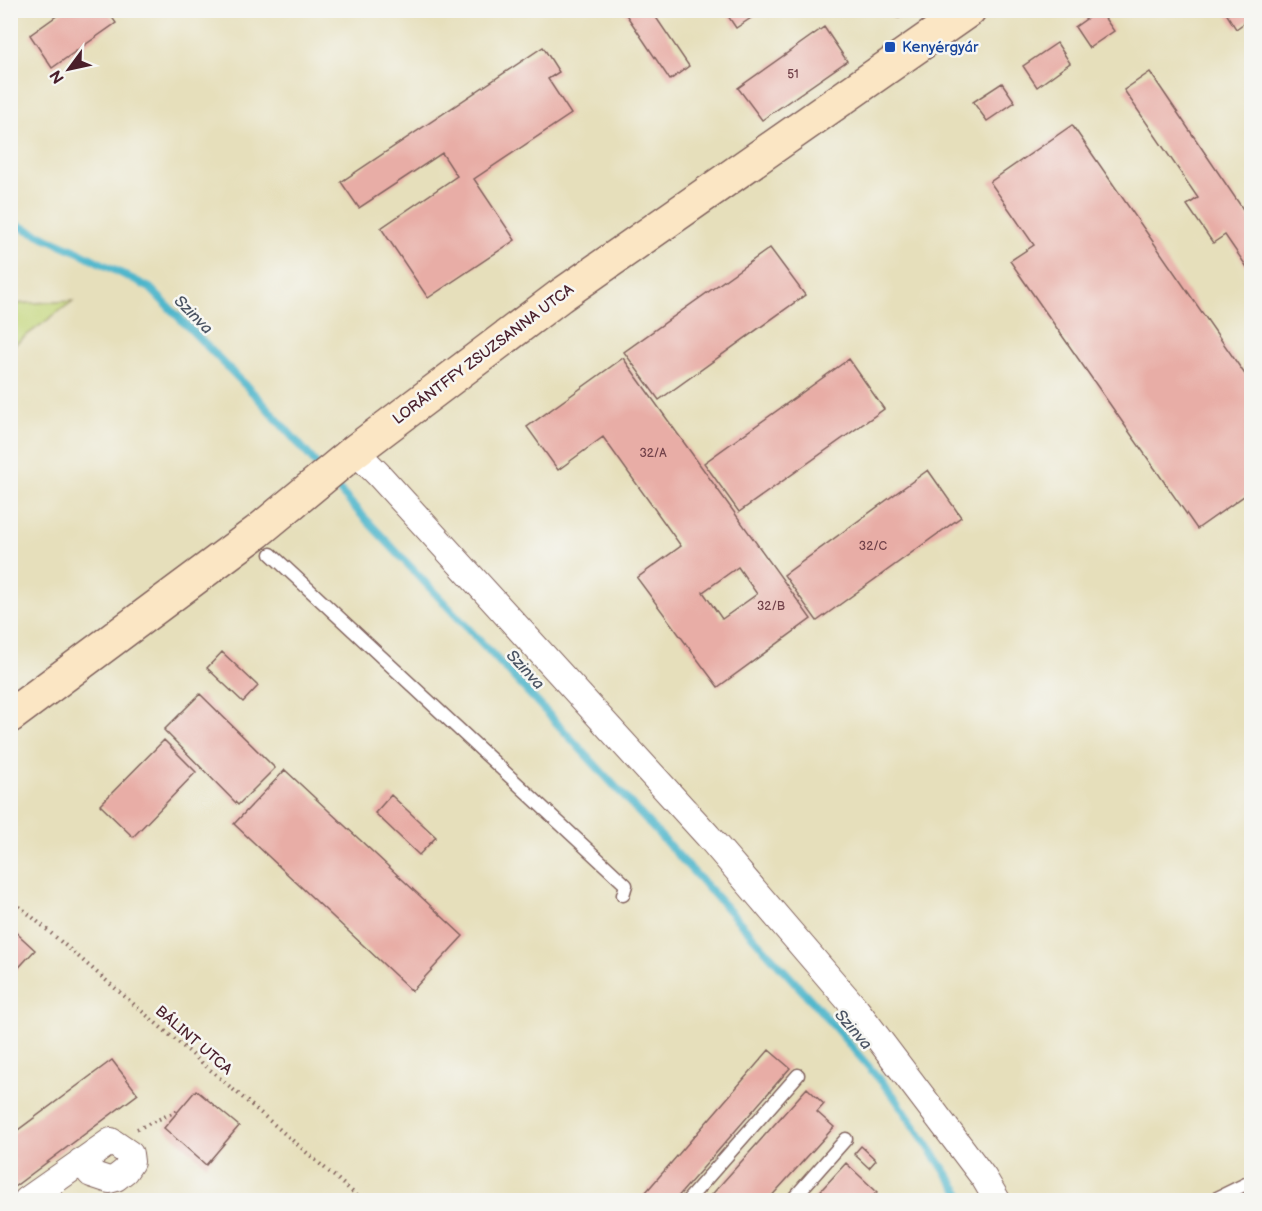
<svg xmlns="http://www.w3.org/2000/svg" width="1262" height="1211" viewBox="0 0 1262 1211" font-family="'Balsamiq Sans',sans-serif">
	<rect width="100%" height="100%" fill="#f6f6f2"/>
	<filter id="ink" filterUnits="userSpaceOnUse"><feTurbulence type="fractalNoise" baseFrequency=".0167" numOctaves="2"/><feDisplacementMap in="SourceGraphic" scale="12" xChannelSelector="R" yChannelSelector="G"/><feConvolveMatrix kernelMatrix="1 2 1 2 8 2 1 2 1" color-interpolation-filters="sRGB"/></filter>
	<filter id="wash" filterUnits="userSpaceOnUse"><feTurbulence type="fractalNoise" baseFrequency=".008" numOctaves="4" result="noise"/><feDisplacementMap in="SourceGraphic" scale="24" xChannelSelector="R" yChannelSelector="G"/><feGaussianBlur stdDeviation="1.35" result="paint"/><feColorMatrix in="noise" values="0 0 0 0 0 0 0 0 0 0 0 0 0 0 0 0 0 1.4 0 .05"/><feComposite in="paint" operator="in"/></filter>
	<g filter="url(#wash)">
		<rect width="100%" height="100%" fill="#e6dfbb"/>
		<path fill="#c2d578" stroke="#867a52" stroke-width="1.5" d="M73 301 11 347V304Z"/>
		<g fill="none" stroke-linecap="round" stroke-linejoin="round">
			<path stroke="#4cb5cb" stroke-width="8" d="M10 222 81 253 150 288 259 399 320 468
				M330 480 359 512 553 719 813 1002 893 1095 965 1200"/>
		</g>
		<g id="blocks">
			<path fill="#e8ada6" fill-rule="evenodd" d="M65 10H107L116 23 52 68 30 35Z
				M623 10H651L689 66 670 80Z
				M724 10H755L757 14 736 28Z
				M875 10H912L899 18 878 14Z
				M1099 10 1114 31 1089 48 1075 27Z
				M1224 10H1251V18L1236 29Z
				M824 27 847 61 762 120 738 88Z
				M1057 43 1070 63 1037 87 1023 66Z
				M543 47 559 72 548 79 571 114 474 179 515 240 428 298 381 228 457 176 442 153 359 208 341 182Z
				M1150 72 1251 221V273L1225 235 1213 243 1187 205 1198 198 1124 90Z
				M1002 83 1015 102 987 121 973 102Z
				M1072 125 1251 383V491L1197 529 1010 261 1034 245 990 182Z
				M770 248 805 295 659 400 624 352Z
				M623 358 811 619 718 687 637 578 681 546 603 437 558 470 527 427ZM738 567 757 594 722 619 703 592Z
				M849 359 884 409 739 512 704 463Z
				M928 470 961 517 817 621 784 575Z
				M222 652 258 686 243 702 207 668Z
				M200 694 275 768 238 805 164 730Z
				M164 740 196 772 133 837 100 805Z
				M285 770 463 936 412 991 234 824Z
				M391 795 436 837 419 855 375 813Z
				M10 927 35 950 10 977Z
				M769 1050 790 1068 710 1160 675 1200H639Z
				M112 1060 138 1094 10 1190V1136Z
				M807 1088 824 1104 817 1112 834 1127 768 1200H707Z
				M196 1090 239 1126 206 1165 164 1128Z
				M861 1146 876 1160 869 1168 854 1154Z
				M846 1163 877 1192 869 1200H812Z"/>
		</g>
	</g>
	<g filter="url(#ink)">
		<use href="#blocks" fill-opacity="0" stroke="#81625d" stroke-width="1.5"/>
		<g fill="none" stroke-linecap="round" stroke-linejoin="round">
			<defs>
				<path id="lane" d="M271 554 626 885 623 895
					M688 1200 798 1075
					M792 1200 846 1139
					M1213 1200 1252 1181"/>
				<path id="street" d="M355 451 378 474 708 836 856 1009 984 1178 997 1200
					M27 1200 111 1141 130 1154 131 1162 125 1171 116 1178 109 1180 91 1174 81 1161"/>
				<path id="secondary" d="M10 716 257 532 355 451 560 296 969 10"/>
			</defs>
			<use href="#lane" stroke="#81625d" stroke-width="15"/>
			<use href="#street" stroke="#81625d" stroke-width="28"/>
			<use href="#secondary" stroke="#81625d" stroke-width="36"/>
			<path stroke="#81625d" stroke-width="4" stroke-dasharray="1.5 4.5" stroke-linecap="butt" d="M10 898 362 1200
				M137 1129 179 1110"/>
			<use href="#lane" stroke="#fff" stroke-width="12"/>
			<use href="#street" stroke="#fff" stroke-width="26"/>
			<use href="#secondary" stroke="#fbe6c4" stroke-width="33"/>
		</g>
	</g>
	<rect fill="#1a4fb4" stroke="#f6f6f2" stroke-width="2" x="884" y="41" width="12" height="12" rx="3"/>
	<g text-anchor="middle" stroke-width="5" stroke-linejoin="round" paint-order="stroke">
		<g font-size="12" fill="#72424a">
			<text x="793" y="78">51</text>
			<text x="653" y="457">32/A</text>
			<text x="873" y="550">32/C</text>
			<text x="771" y="610">32/B</text>
		</g>
		<g font-size="15" fill="#164399" stroke="#f6f6f2" text-anchor="start">
			<text x="902" y="52">Kenyérgyár</text>
		</g>
		<g font-size="15" fill="#4a1f2b" stroke="#f6f6f2">
			<text transform="translate(483 354) rotate(-37)" y="5">LORÁNTFFY ZSUZSANNA UTCA</text>
			<text transform="translate(194 1040) rotate(41)" y="5">BÁLINT UTCA</text>
		</g>
		<g font-size="16" font-style="italic" fill="#4b5463" stroke="#f6f6f2">
			<text transform="translate(194 314) rotate(45)" y="6">Szinva</text>
			<text transform="translate(526 669) rotate(47)" y="6">Szinva</text>
			<text transform="translate(854 1029) rotate(49)" y="6">Szinva</text>
		</g>
	</g>
	<rect width="1262" height="1211" fill="none" stroke="#f6f6f2" stroke-width="36"/>
	<g transform="translate(69 69) rotate(237)" stroke="#f6f6f2" stroke-width="4.5" paint-order="stroke">
	<path d="M0-4.5L10 22L0 15L-10 22Z" fill="#4a1f2b"/>
	<text y="-9" font-size="16" font-weight="bold" text-anchor="middle" fill="#4a1f2b">N</text>
	</g>
</svg>
